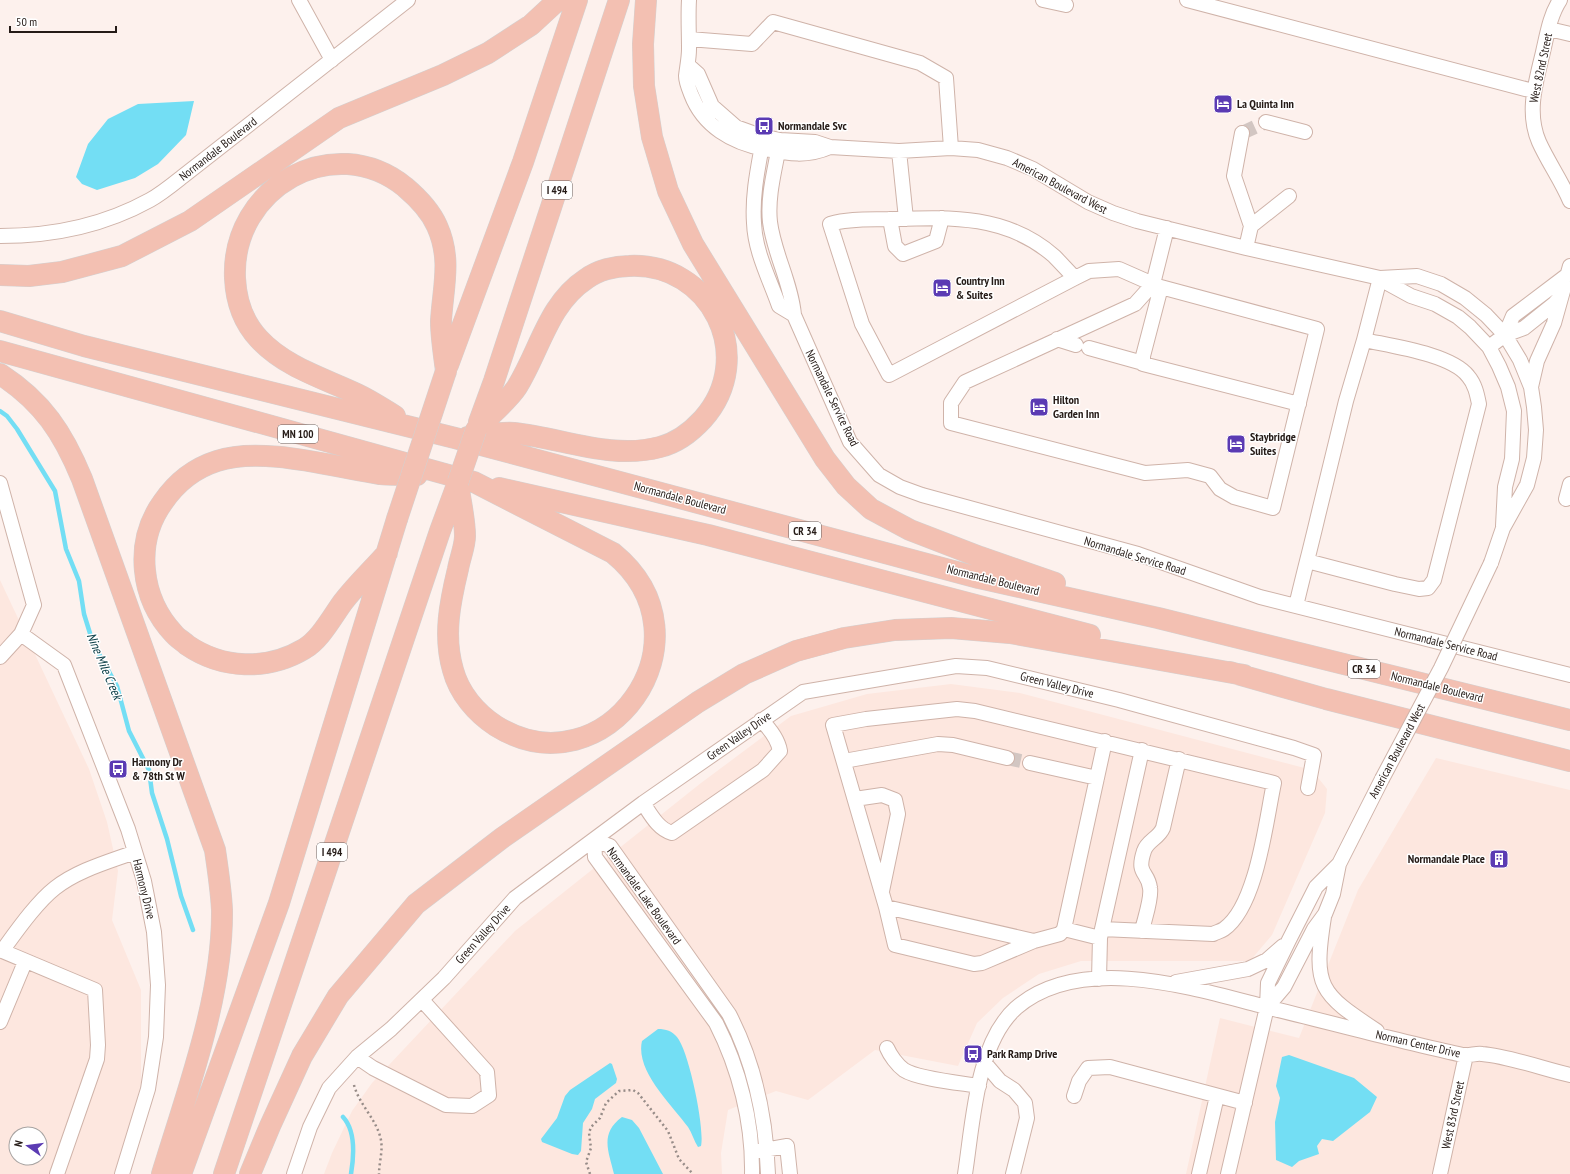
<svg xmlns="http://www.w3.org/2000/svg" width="1570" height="1174" viewBox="0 0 1570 1174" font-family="'PT Sans Narrow',sans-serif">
	<rect width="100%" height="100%" fill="#fdf1ed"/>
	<path fill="#fde7df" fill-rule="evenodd" d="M0 580 89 769 107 822 118 871 112 920 141 990V1083L131 1123 114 1174H0ZM16 1134H40V1158H16Z
		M951 684 1020 693 1312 770 1327 789 1325 813 1272 935 1250 961H1081L1039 974 1003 998 977 1023 958 1066 875 1050 808 1100 776 1091 728 1110 721 1153 722 1174H324L332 1153 352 1111 372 1083 515 931 701 783 791 716 867 694Z
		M1436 758 1570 790V1174H1186L1220 1018 1299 1038 1358 890Z"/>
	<path fill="#73def4" d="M194 101 186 135 158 164 135 178 97 190 82 184 76 177 88 144 108 119 138 104Z
		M658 1029C666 1029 672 1031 677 1037 689 1051 705 1129 701 1146L698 1147C694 1141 692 1133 688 1127 672 1105 635 1071 642 1041Z
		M1289 1055 1354 1078 1377 1097 1370 1112 1333 1141 1322 1139 1317 1146 1319 1154 1299 1161 1292 1167 1276 1160 1275 1122 1280 1098 1276 1086 1282 1057Z
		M610 1063 612 1064 617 1079 616 1083 595 1099 592 1109 583 1123 581 1151 578 1155 572 1154 542 1142 541 1139 557 1118 565 1096 570 1090Z
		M622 1117 632 1120 639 1128 663 1174H614C609 1152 599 1134 622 1117Z"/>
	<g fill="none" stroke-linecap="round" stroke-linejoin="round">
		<path stroke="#73def4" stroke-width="4.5" d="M0 411 7 416 17 429 55 491 66 549 79 581 84 614 93 643 117 686 129 731 149 770 152 793 167 839 181 896 193 930
			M343 1117C356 1131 354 1156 351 1174"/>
		<path stroke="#d2c6c2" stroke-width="14" stroke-dasharray="14 7" stroke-linecap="butt" d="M1242 133 1266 122
			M1007 758 1030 763"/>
		<defs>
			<path id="minor" d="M299 0 332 60
				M689 0C688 16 689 32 689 49 689 58 687 67 686 76 686 81 689 89 691 94 703 126 732 143 765 149 789 154 807 157 830 147
				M1043 0 1066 5
				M1187 0 1533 91
				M1560 0C1550 15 1547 35 1543 52 1536 82 1526 112 1539 142 1548 162 1561 180 1570 201
				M1549 29 1570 34
				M689 39 752 44 773 22 920 63 946 78 951 148
				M689 66 698 74 712 106 736 127 761 136 780 140 815 142 830 147 899 151 951 148 978 150 1007 158 1033 169 1088 202 1113 213 1137 221 1246 248 1380 278 1417 276 1441 284 1465 298 1486 315 1505 335 1520 360 1531 387 1534 407 1536 430 1534 458 1527 485 1503 528 1491 563
				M1266 122 1305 132
				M1242 133 1234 176 1251 226 1246 248
				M763 140C758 168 752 195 754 223 755 252 770 280 779 306L794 315
				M780 140C776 166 767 195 770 222 774 254 791 282 794 315L850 442 879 475 900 487 922 495 1138 554 1260 597 1570 675
				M899 151 906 219
				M890 219 895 246 903 254 936 241 942 218
				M1251 226 1289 196
				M0 236C53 236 103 226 150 200 161 194 172 185 182 177L408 0
				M1075 278C1068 271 1061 263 1054 256 1007 215 952 217 894 219 873 220 851 218 830 224L862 324 889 375 1075 278 1089 271 1119 269 1153 284 1157 286 1317 329 1273 508 1234 497 1220 489 1210 476 1188 470 1145 473 951 423V403L965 382 1135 304 1153 284 1167 228
				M1380 279 1411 296 1435 304 1458 317 1470 327 1489 347 1499 366 1508 387 1514 411 1512 459 1505 487 1503 526
				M1161 287 1143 356V364L1299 404
				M1505 335 1513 316 1566 276
				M1057 339 1076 345
				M1364 340 1380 278
				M1489 347 1505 335 1524 328 1554 304 1561 296
				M1089 348 1143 363
				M1531 387 1537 361 1554 323 1570 266
				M0 483 34 605 21 634 0 657
				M1566 499 1570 484
				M1296 606C1303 576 1311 546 1318 516L1346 401 1364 340C1391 346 1451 354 1468 376 1475 384 1477 394 1479 404L1434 580 1428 588 1419 589 1395 584 1307 561
				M21 634 64 665 128 829 144 881 154 932 158 985 156 1037 148 1089 122 1174
				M844 761 938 744 953 745 1007 758
				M1030 763 1097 778
				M855 799 882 795 895 800 898 814 882 891
				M643 803C651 815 658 829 672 833L763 770 780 751C778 739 769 728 761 720
				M594 840 610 846 729 1014C755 1064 766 1118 768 1174
				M594 840 595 857 716 1023C739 1068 753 1122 752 1174
				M886 907 1034 941
				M1324 917C1313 987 1319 993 1377 1031
				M1064 929 1100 938
				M1102 929 1213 934C1217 932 1221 931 1224 929 1257 906 1266 820 1274 783L975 711 957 709 866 719 833 725 886 907 895 945 974 964 982 963 1034 941 1060 934 1064 929 1105 741
				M1142 931C1144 920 1152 899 1150 888 1148 871 1136 875 1144 851 1147 841 1159 838 1163 828L1179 759
				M0 950 95 990 98 1045 97 1059 57 1174
				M2 951C16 932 36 903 55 888 78 870 108 862 135 852
				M1099 979 1100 938 1142 750
				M1176 982 1248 969 1267 960 1283 946
				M1267 1007 1284 987 1314 929 1325 914 1333 894 1339 864 1382 779
				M0 1022 25 962
				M887 1048C890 1055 897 1065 904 1070 918 1079 961 1083 979 1086
				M357 1057 373 1068 446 1105 472 1106 489 1095 487 1072 422 1000
				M983 1061 1000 1081 1014 1090 1025 1103 1027 1118 1013 1174
				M1074 1096 1079 1081 1088 1068 1110 1067 1245 1103
				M758 1151 787 1146 790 1174
				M294 1174 310 1127 329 1088 357 1057 391 1029 444 978 515 898 643 803 803 692 956 666 987 668 1119 700 1294 748 1314 755 1308 788
				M965 1174C973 1123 976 1044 1016 1008 1080 953 1190 987 1262 1006 1304 1016 1345 1027 1386 1037 1412 1043 1438 1050 1463 1055 1470 1056 1476 1053 1482 1054 1508 1056 1544 1069 1570 1075
				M1199 1174 1217 1096
				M1228 1174 1267 1007 1268 983 1289 940 1316 887 1339 864
				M1440 1174 1466 1055"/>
			<path id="highway" d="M646 0 643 44 644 86 652 137 668 191 693 244 825 459 846 486 871 509 910 530 980 557 1055 583
				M0 275 29 276 62 272 122 256 190 221 339 118 443 75 488 53 531 25 558 0
				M0 321 84 346 455 438 979 578 1158 618 1570 720
				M0 351 474 482 613 553C718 639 605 794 496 726 476 713 459 693 453 670 443 636 450 602 458 569 460 558 465 546 465 536 465 519 460 500 458 482
				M448 365 523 162 577 0
				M0 374C43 402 63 433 82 479L215 850C218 870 221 890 222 910 223 996 187 1092 162 1174
				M395 416C382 408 370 400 357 394 323 378 285 367 259 339 243 322 236 300 235 278 231 188 333 129 405 187 418 198 430 210 437 226 452 259 443 287 441 321 441 337 444 355 446 371
				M479 422 494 381 619 0
				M468 437C483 435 500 432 514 433 562 438 612 460 660 447 676 443 692 431 703 419 758 357 711 262 629 266 615 266 598 270 586 279 548 304 540 350 517 387 508 401 488 417 476 430
				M499 488 708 535 1090 635
				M387 553C372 570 356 585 343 602 332 617 320 640 304 649 267 671 222 669 187 645 183 641 177 638 174 634 140 598 134 542 163 502 176 483 195 468 217 461 262 446 333 467 380 474 392 475 405 475 417 475
				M1230 672 1326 699 1570 761
				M181 1174 279 903 397 519
				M224 1174 440 531 457 485
				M250 1174 270 1126 302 1056 338 996 416 904 502 838 698 702 744 674 796 651 844 638 895 630 951 628 1010 633 1244 675"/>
		</defs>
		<use href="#minor" stroke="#cfb3a9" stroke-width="16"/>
		<use href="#highway" stroke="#d3d1d1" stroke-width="22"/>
		<path stroke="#978c88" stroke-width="2.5" stroke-dasharray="2 3" stroke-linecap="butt" d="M354 1085C359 1104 375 1118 380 1136 384 1149 379 1161 379 1174
			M590 1174 586 1162 591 1148 589 1133 591 1127 600 1118 606 1103 619 1091 633 1090 638 1093 668 1131 679 1159 693 1174"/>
		<use href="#minor" stroke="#fff" stroke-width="14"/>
		<use href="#highway" stroke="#f3c0b2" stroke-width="21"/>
		<defs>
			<path id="minor-bridge" d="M1382 779 1441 668 1491 563"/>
			<path id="highway-bridge" d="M458 482 476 430
				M397 519 446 371"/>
		</defs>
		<use href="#minor-bridge" stroke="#cfb3a9" stroke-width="16" stroke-linecap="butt"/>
		<use href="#highway-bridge" stroke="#d3d1d1" stroke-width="22" stroke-linecap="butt"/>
		<use href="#minor-bridge" stroke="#fff" stroke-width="14"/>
		<use href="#highway-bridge" stroke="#f3c0b2" stroke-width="21"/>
	</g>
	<defs>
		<symbol id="hotel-square" viewBox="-11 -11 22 22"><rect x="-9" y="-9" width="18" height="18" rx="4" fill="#5b3bb3" stroke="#fff"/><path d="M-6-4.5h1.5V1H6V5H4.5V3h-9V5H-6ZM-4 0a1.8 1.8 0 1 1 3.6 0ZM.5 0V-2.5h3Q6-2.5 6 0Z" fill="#fff"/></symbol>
		<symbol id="bus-square" viewBox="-11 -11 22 22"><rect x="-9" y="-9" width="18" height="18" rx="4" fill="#5b3bb3" stroke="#fff"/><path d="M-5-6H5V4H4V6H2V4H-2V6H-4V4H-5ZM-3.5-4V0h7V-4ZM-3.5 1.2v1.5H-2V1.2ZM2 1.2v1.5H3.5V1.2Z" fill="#fff"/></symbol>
		<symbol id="building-square" viewBox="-11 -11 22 22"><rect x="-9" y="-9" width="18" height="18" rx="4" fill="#5b3bb3" stroke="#fff"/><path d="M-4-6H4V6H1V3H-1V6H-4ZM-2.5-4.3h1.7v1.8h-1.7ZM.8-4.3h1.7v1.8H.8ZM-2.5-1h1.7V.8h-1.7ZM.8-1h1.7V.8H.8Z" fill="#fff"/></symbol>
	</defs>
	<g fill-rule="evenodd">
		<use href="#hotel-square" x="1212" y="93" width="22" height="22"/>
		<use href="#bus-square" x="753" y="115" width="22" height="22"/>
		<use href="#hotel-square" x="931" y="277" width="22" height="22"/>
		<use href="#hotel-square" x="1028" y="396" width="22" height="22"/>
		<use href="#hotel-square" x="1225" y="433" width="22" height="22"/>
		<use href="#bus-square" x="107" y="758" width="22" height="22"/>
		<use href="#building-square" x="1488" y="848" width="22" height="22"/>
		<use href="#bus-square" x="962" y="1043" width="22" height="22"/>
	</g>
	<g text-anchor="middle" stroke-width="3" stroke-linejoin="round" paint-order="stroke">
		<g fill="#fff" stroke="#665f5d" stroke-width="1">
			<rect x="542" y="181" width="30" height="18" rx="3"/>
			<rect x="278" y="425" width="40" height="18" rx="3"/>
			<rect x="789" y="522" width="32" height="18" rx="3"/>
			<rect x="1348" y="660" width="32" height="18" rx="3"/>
			<rect x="317" y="843" width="30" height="18" rx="3"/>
		</g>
		<g font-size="11" font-weight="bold" fill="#251b17">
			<text x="557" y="194">I 494</text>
			<text x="298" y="438">MN 100</text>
			<text x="805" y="535">CR 34</text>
			<text x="1364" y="673">CR 34</text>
			<text x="332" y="856">I 494</text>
		</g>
		<g font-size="12" fill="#251b17" stroke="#fff">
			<text transform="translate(1541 68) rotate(-78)" y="4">West 82nd Street</text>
			<text transform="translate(218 149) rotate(-38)" y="4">Normandale Boulevard</text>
			<text transform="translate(1060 186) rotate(28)" y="4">American Boulevard West</text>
			<text transform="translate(832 398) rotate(64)" y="4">Normandale Service Road</text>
			<text transform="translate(680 498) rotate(15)" y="4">Normandale Boulevard</text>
			<text transform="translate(1135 556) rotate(17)" y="4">Normandale Service Road</text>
			<text transform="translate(993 580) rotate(14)" y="4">Normandale Boulevard</text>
			<text transform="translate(1446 644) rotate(14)" y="4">Normandale Service Road</text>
			<text transform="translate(1057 685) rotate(14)" y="4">Green Valley Drive</text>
			<text transform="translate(1437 687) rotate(14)" y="4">Normandale Boulevard</text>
			<text transform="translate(739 736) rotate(-35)" y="4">Green Valley Drive</text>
			<text transform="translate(1397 751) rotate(-62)" y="4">American Boulevard West</text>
			<text transform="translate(144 889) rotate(76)" y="4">Harmony Drive</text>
			<text transform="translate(644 896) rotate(54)" y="4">Normandale Lake Boulevard</text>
			<text transform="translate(483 934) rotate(-48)" y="4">Green Valley Drive</text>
			<text transform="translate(1418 1044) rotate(13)" y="4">Norman Center Drive</text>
			<text transform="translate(1453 1115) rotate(-78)" y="4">West 83rd Street</text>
		</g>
		<g font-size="12" font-weight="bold" fill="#251b17" stroke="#fff" text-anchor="start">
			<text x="1237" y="108">La Quinta Inn</text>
			<text x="778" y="130">Normandale Svc</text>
			<text x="956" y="285">Country Inn<tspan x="956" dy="14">&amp; Suites</tspan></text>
			<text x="1053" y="404">Hilton<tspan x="1053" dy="14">Garden Inn</tspan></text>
			<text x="1250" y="441">Staybridge<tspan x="1250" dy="14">Suites</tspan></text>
			<text x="132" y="766">Harmony Dr<tspan x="132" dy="14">&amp; 78th St W</tspan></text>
			<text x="1485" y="863" text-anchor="end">Normandale Place</text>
			<text x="987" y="1058">Park Ramp Drive</text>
		</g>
		<g font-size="13" font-style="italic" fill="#083c45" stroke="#fff">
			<text transform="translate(105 666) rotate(67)" y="5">Nine Mile Creek</text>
		</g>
	</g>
	<g transform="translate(28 1146) rotate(284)"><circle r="19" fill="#ffffff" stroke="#a8a4a2"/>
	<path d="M0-3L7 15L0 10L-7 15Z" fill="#5b3bb3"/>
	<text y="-6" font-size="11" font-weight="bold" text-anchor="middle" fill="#251b17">N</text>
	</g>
	<path d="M10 26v6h106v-6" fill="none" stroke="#251b17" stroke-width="2"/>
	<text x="16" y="26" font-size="12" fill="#251b17" stroke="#ffffff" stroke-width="3" paint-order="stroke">50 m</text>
</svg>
